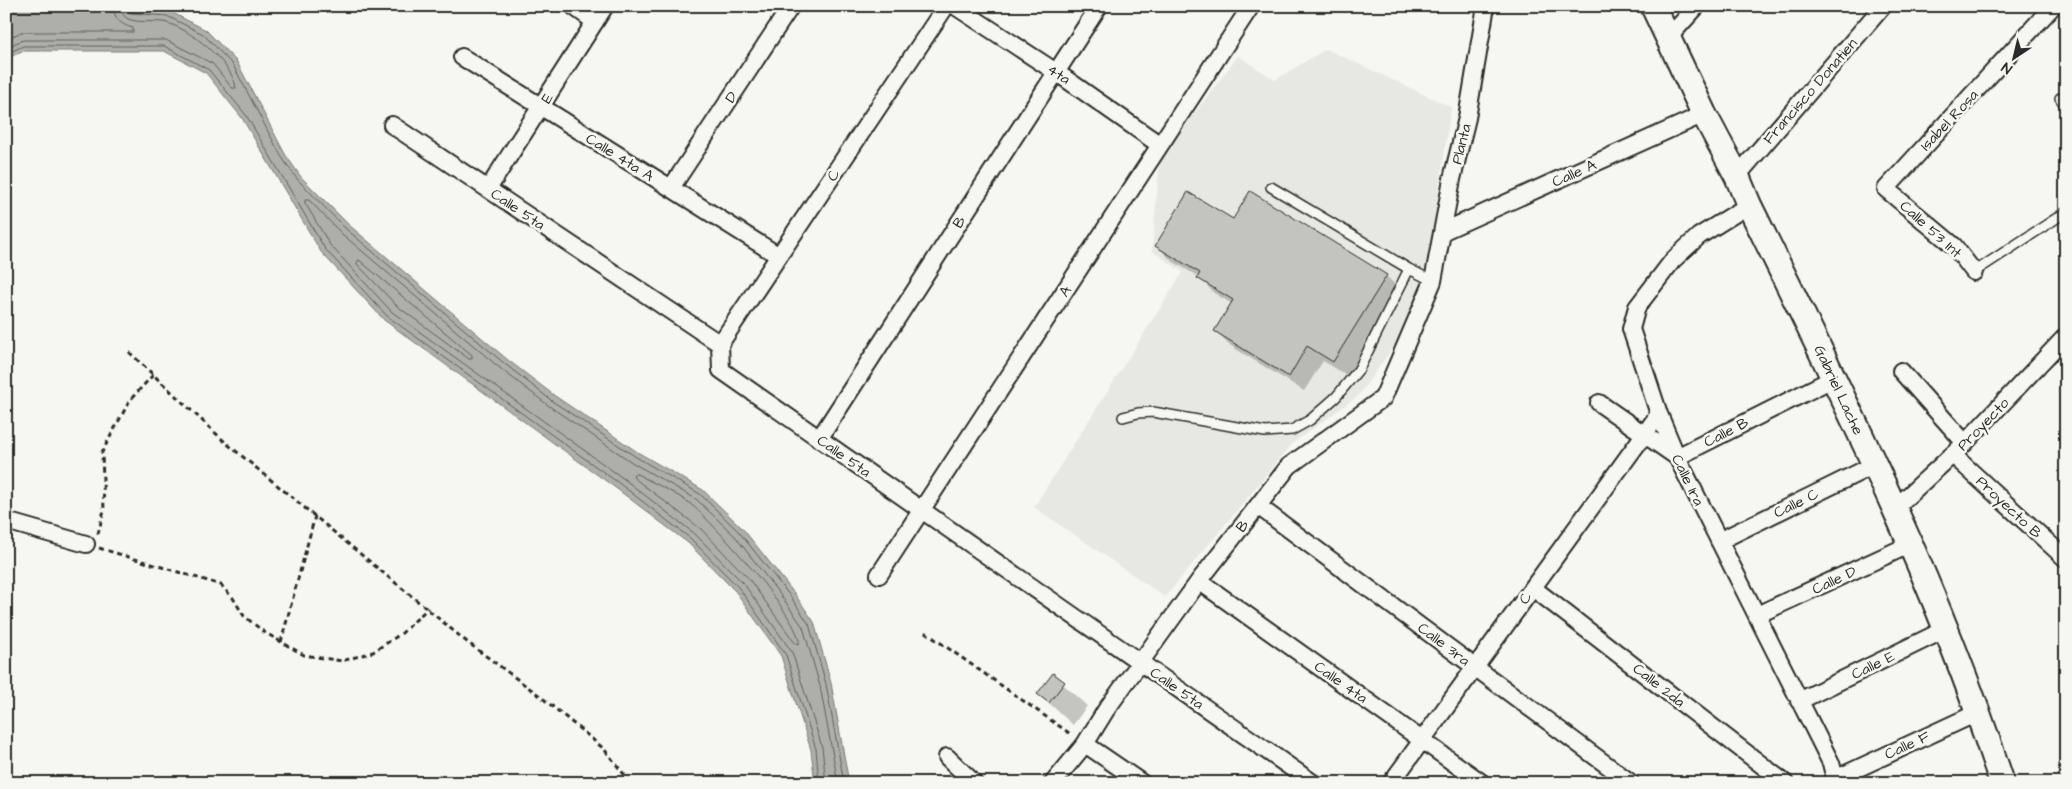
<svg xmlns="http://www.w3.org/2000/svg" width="2072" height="789" viewBox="0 0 2072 789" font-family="'Architects Daughter',sans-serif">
	<rect width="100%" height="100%" fill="#f6f6f2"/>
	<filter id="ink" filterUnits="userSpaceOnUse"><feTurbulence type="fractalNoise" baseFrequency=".02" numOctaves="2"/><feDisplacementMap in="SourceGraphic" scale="10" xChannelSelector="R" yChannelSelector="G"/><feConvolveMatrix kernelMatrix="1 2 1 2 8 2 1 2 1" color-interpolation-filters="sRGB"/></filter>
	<g filter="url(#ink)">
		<path fill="#e7e7e3" d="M1326 49 1451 107 1429 256 1406 329 1358 396 1293 443 1165 597 1034 507 1183 272 1152 251 1160 158 1238 56 1275 80Z"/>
		<path fill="#aeaeab" stroke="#7a7a78" d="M6 6H101L169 11 206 30 237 62 285 154 301 177 349 225 508 360 555 396 639 453 703 490 743 529 794 593 814 622 831 683 849 783H815L811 750 781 656 736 592 688 543 617 489 384 320 321 252 242 118 206 73 164 51H23L6 59Z"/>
		<path fill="#0003" d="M1251 192 1386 276 1402 291 1349 377 1323 361 1304 391 1231 346 1216 331 1232 304 1214 293 1199 277 1172 261 1157 246 1233 221Z
			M1053 675 1087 706 1073 725 1039 694Z"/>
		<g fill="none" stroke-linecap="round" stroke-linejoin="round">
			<path stroke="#5f5f5e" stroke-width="1" d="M127 6 128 11 131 13 167 16 203 34 233 65 281 156 297 179 346 229 505 364 552 401 636 457 700 494 739 532 790 596 809 624 826 684 844 783
				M6 39 22 32H133V28C121 25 114 19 113 6
				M6 47 23 40H166L213 64 232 88H236C233 63 187 26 163 22 153 21 138 23 128 19 123 16 121 12 121 6
				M6 54 23 46H164L209 70 246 115 325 249 387 316 620 484 691 539 739 588 786 655 816 749 819 783
				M359 260 472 355V359H469L397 306 357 264Z
				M634 474H637C655 484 677 493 693 506 714 524 802 620 799 644L795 643 749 579 701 529 634 478Z
				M826 783 822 747 792 652 744 584 695 534 624 479 392 312 330 245 305 203V200H309L342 234 501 369 549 406 633 463 696 499 735 536 784 600 803 627 820 686 838 783"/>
		</g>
		<path fill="#c3c3c0" stroke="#2b2b2b" d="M1250 191 1387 275 1333 362 1307 346 1289 377 1214 331 1233 300 1197 278 1200 273 1155 246 1188 192 1233 219Z
			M1053 673 1065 682 1049 703 1037 694Z"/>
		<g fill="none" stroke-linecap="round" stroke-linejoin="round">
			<defs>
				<path id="lane" d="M2060 98 2066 106
					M1271 187 1409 269 1433 281
					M1974 272 2066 212
					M1123 417 1138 413 1153 412 1265 432 1292 430 1310 420 1336 397 1359 369 1409 269"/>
				<path id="street" d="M573 6 595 22
					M955 6 1056 72 1160 145
					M1668 38 1697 6
					M462 57 779 256
					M392 125 720 344 721 370 1313 783
					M1737 176 1883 6
					M671 188 791 6
					M488 189 605 6
					M1749 205 1699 236 1673 260 1637 307 1631 329 1659 414 1677 457 1831 763 1836 783
					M1444 231 1704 114
					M1974 272 1954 246 1886 189 2053 6
					M720 344 946 6
					M1901 371 1965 443
					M1599 403 1677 457 1834 378
					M819 439 1099 6
					M1953 455 2066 559
					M1258 506 1631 783
					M1895 508 1965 443 2066 336
					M6 521 86 544
					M1719 541 1874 465
					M879 575 1251 6
					M1199 581 1482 783
					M1533 588 1785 783
					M1757 615 1911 544
					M1799 701 1946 629
					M1085 744 1142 783
					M947 757 974 783
					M1835 779 1979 712
					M1053 783 1085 744 1106 710 1199 581 1289 466 1383 398 1433 281 1452 179 1467 118 1486 6
					M1391 783 1659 414"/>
				<path id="secondary" d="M1653 6 1704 114 1737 176 1749 205C1842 394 1937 582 2002 783"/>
			</defs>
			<use href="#lane" stroke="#2b2b2b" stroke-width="12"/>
			<use href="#street" stroke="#2b2b2b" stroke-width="20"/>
			<use href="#secondary" stroke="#2b2b2b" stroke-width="28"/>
			<path stroke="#2b2b2b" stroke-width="3" stroke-dasharray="5 4" stroke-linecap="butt" d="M129 352 225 442 467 642 540 696 604 749 631 783
				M98 534 104 510 102 452 130 400 153 375
				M99 548 221 585 233 598 244 616 264 632 304 655 342 661 373 652 402 633 428 608
				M925 632 1072 735
				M281 642 315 516"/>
			<use href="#lane" stroke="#f6f6f2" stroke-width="9"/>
			<use href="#street" stroke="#f6f6f2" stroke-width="16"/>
			<use href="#secondary" stroke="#f6f6f2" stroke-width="24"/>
		</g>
	</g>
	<g text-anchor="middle" stroke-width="5" stroke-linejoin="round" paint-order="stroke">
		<g font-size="15" fill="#2b2b2b" stroke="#f6f6f2">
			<text transform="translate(1059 74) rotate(34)" y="5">4ta</text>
			<text transform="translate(1810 91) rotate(-49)" y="5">Francisco Donatien</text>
			<text transform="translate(731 97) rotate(-57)" y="5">D</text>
			<text transform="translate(547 98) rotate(-57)" y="5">E</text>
			<text transform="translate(1949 120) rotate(-47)" y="5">Isabel Rosa</text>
			<text transform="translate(1461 144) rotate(-76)" y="5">Planta</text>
			<text transform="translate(620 157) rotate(32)" y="5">Calle 4ta A</text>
			<text transform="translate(1574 173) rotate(-24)" y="5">Calle A</text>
			<text transform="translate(833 175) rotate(-56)" y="5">C</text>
			<text transform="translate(518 209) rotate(34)" y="5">Calle 5ta</text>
			<text transform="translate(959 222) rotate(-57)" y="5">B</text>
			<text transform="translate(1931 229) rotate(42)" y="5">Calle 53 Int</text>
			<text transform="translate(1065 291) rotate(-57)" y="5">A</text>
			<text transform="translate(1839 390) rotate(65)" y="5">Gabriel Lache</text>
			<text transform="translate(1983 424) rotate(-46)" y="5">Proyecto</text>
			<text transform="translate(1726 432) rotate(-27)" y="5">Calle B</text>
			<text transform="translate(844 456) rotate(35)" y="5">Calle 5ta</text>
			<text transform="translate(1688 480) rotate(64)" y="5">Calle 1ra</text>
			<text transform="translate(1796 503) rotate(-26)" y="5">Calle C</text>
			<text transform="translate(2009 507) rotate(43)" y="5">Proyecto B</text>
			<text transform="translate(1242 526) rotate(-52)" y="5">B</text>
			<text transform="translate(1834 580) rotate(-25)" y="5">Calle D</text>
			<text transform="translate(1525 598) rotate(-54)" y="5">C</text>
			<text transform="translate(1444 644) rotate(37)" y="5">Calle 3ra</text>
			<text transform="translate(1873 665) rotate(-26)" y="5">Calle E</text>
			<text transform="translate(1341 682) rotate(35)" y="5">Calle 4ta</text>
			<text transform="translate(1659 685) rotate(38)" y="5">Calle 2da</text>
			<text transform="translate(1177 688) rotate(35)" y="5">Calle 5ta</text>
			<text transform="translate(1907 745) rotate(-25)" y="5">Calle F</text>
		</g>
	</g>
	<rect width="2072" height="789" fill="none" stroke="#f6f6f2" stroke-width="25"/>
	<rect x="12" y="12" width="2047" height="764" fill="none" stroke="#2b2b2b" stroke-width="2" filter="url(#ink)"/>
	<g transform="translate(2014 58) rotate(215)" stroke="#f6f6f2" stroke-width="4" paint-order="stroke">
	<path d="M0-4L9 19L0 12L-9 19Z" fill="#2b2b2b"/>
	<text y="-8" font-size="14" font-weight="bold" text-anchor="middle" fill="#2b2b2b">N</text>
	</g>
</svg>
